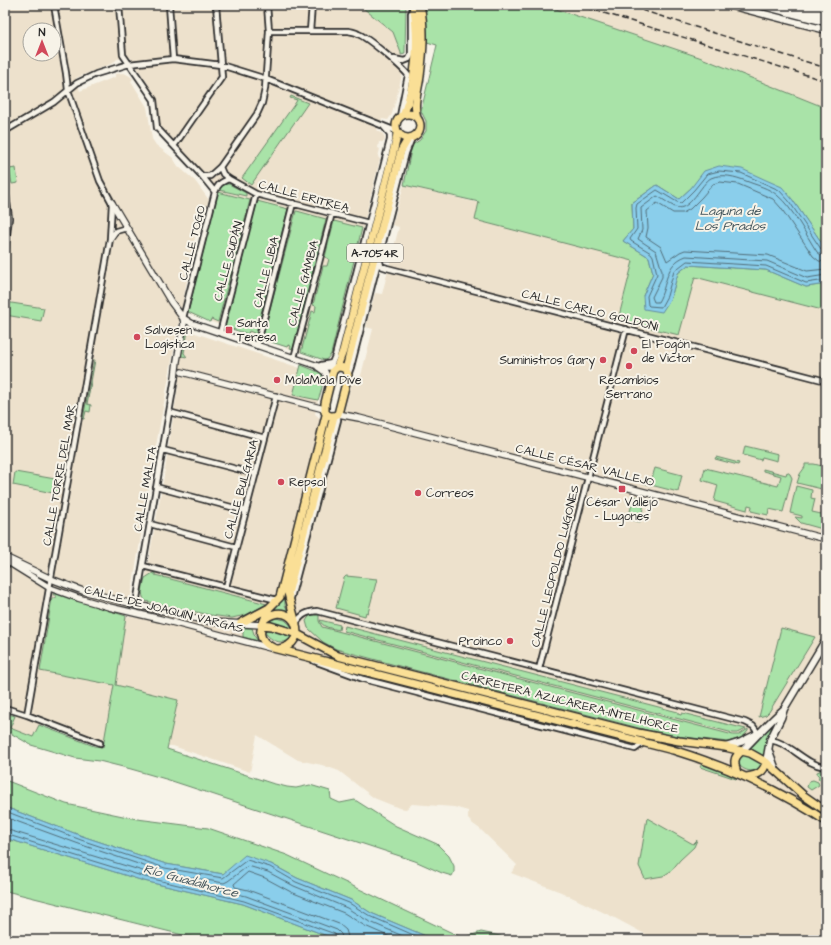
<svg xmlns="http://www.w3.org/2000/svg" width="831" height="945" viewBox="0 0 831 945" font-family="'Architects Daughter',sans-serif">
	<rect width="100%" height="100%" fill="#f7f3e8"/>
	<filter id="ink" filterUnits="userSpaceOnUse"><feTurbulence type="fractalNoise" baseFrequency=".025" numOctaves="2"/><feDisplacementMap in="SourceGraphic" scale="8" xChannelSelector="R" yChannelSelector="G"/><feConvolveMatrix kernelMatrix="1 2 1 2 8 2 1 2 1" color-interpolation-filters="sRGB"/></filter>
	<g filter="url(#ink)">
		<path fill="#ede1cc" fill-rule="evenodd" d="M5 5H362L363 8 393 32 401 53 402 75 392 114 388 120 382 119 377 130 383 134 385 138 384 142H379L378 148 380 149 378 157 380 159 331 354 327 359 324 360 225 327 192 315 188 312 218 192 196 165 161 128 159 125 156 96 130 57 117 59 113 63 76 78 80 91 115 77V74L124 73 130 76 133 79 131 81 147 107 152 139 156 145 173 158 178 166 195 181 209 200 204 217 198 221 157 440 130 601 126 616 138 618 163 482 178 387 181 356 187 331 191 329 192 332 300 368 301 365 321 373 323 379 315 414 320 418 341 423 352 381 359 382 360 379 373 329 366 327 375 293 382 294 399 227 392 225 404 185 479 203 475 220 633 261 618 320 695 277 826 311V940H656L613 917 561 892 511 873 517 865 480 829 473 824 468 819V811L454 807 412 804 406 809 399 808 374 798 339 771 322 765 298 760 257 735 250 772 173 746 110 743 55 723 52 721 39 725 34 738 10 728 15 716 5 705V143L7 142 11 135 5 125ZM30 30H54V54H30Z
			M544 5H715L826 34V108L699 57Z"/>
		<path fill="#a9e3a8" stroke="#6a876a" d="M362 5H406L405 54 401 55V53L393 32 363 8Z
			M425 5H544L699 57 826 108V249L792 199 691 188 679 199 657 185 632 203 633 229 623 241 649 257 653 273 643 296 671 298 678 273 688 265 766 270 806 287 826 284V311L695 277 679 335 618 320 633 261 475 220 479 202 404 185 412 145 420 140 426 131V121L421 111 437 45 427 42Z
			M291 96 308 103 251 185 242 178 296 102 297 100 290 98Z
			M16 168 18 183 12 184 9 169Z
			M225 184H229L246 193V196L219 190 220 187Z
			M218 192 250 200 218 322 211 319 210 322 188 312Z
			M257 201 288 209 255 337 253 336 254 333 249 331 248 334 225 327Z
			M296 211H297L326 219 293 349 290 348 291 346 288 345 287 347 262 339Z
			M334 221 362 228 331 354 327 359 324 360 301 352 312 311 315 312 316 306 313 305 323 266H327L329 259 325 257Z
			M5 302 44 308 41 321 5 315Z
			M191 329V332L188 331 184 353 187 357 181 356 186 333 188 330Z
			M94 360H95L87 404 91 405 90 412 86 411 84 419H83Z
			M301 365 321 373C325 380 321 393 318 400L293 395Z
			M745 446 778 454 777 461 762 457 761 460 743 455Z
			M716 457 739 463 738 465 715 459Z
			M805 464H814L826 467V490L797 483 800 474 805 467Z
			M655 468 682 475 678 492 643 483V480L651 481Z
			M705 468 778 486 781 476 763 471V469L786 475 787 472 790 474 792 478 783 512 769 509 768 515 751 511 752 506 748 505 747 510 714 501 718 485 702 480Z
			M15 472 61 480 58 494 13 485Z
			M796 486 812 490 811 498 815 499 812 512 826 515V530L801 523 795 517 802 518V516L790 513Z
			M634 496 645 499 640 522 628 519Z
			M153 573H155V575L267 604 246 615 232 618 210 615 145 601C140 594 143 586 145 578Z
			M346 576 377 579 368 613 366 612 365 616 336 608 344 578Z
			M54 593 126 616 116 685 178 700 167 749 271 783 287 787 296 788 310 785 330 791 331 799 340 803 355 800 396 826 437 844 449 856 454 866V872L452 876 442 873 415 861 169 780 131 769 99 761 75 758 31 745 5 730V713L15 716 10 728 33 737 39 725 94 746 103 747 114 685 40 671 52 598H56V595H53Z
			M284 595H285V605L288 611 272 609Z
			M310 615H319V621L322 627 733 735H739L748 729V731L742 738 728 742 666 735 414 670 336 649 323 642 308 628 306 621Z
			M276 618 285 620 295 629 266 622Z
			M320 620 340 625 339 630C332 628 322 628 320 620Z
			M345 626 678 712V714L681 715 682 713 746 729 738 733H733L344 631Z
			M243 628H252L255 637 258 641 243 637Z
			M781 628 815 637 769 712 766 715 759 717Z
			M263 629 279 632 294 637C283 647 269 641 263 629Z
			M775 720H777L767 738 764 756 749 748Z
			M743 754 762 763C760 775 742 772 738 763L739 757Z
			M702 764 738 777 736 779 700 767Z
			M820 769 826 770V777L822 780 818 779 819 776 817 774V772L820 771Z
			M5 780 66 804 137 819 208 828 287 855 463 938 481 932 500 936 510 940H435L371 913 351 900 297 878 271 864 223 874 166 864 82 836 5 807Z
			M813 780 818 782 819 785 811 790 807 787 809 781Z
			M647 818 693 844 697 840 694 847 680 860 671 871 663 876 645 879 639 866Z
			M5 838 144 881 243 904 338 940H203L10 892 5 890Z"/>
		<path fill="#8aceeb" stroke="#648d9e" d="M719 166 742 169 766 180 782 187 792 199 826 249V284L806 287 766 270 688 265 678 273 671 298 662 312 644 309 643 296 653 273 649 257 623 241 633 229 632 203 657 185 679 199 691 188 704 171Z
			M5 807 82 836 166 864 223 874 245 855 271 864 297 878 351 900 371 913 435 940H338L243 904 144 881 8 839 5 838Z"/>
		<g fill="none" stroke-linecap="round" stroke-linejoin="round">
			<path stroke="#516c78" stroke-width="1" d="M826 251 821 249 789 201 779 190 741 173 719 171 707 174 694 190 681 203 677 202 657 190 637 204 636 208 637 229 630 239 631 241 651 253 653 256 657 274 647 296 648 305 649 306 661 307 667 296 674 271 687 261 766 266 806 283 826 280
				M826 256 821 255 817 252C806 235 793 208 777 195 769 188 756 185 746 181 736 177 722 173 711 178 701 183 690 213 675 207 669 204 663 199 657 196L641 208 642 230 638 239 656 251 662 271V277L652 297 654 302H658C668 285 664 264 686 256L767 261 807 278 826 275
				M826 262 819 261 813 256 781 208 773 199 738 184 720 182 713 184 702 197 690 209 683 213H673L657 203 647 211 648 228 646 237 661 247 667 261 680 252 685 250 768 255 807 271 826 269
				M5 811 81 840 165 868 223 878 247 860 270 867 296 882 349 903 370 916 425 940
				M5 817 79 844 159 871 160 873 158 875 146 872 5 829
				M5 834 145 877 244 901 335 934 337 937 338 940
				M343 940 341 934 337 930 246 896 171 878 169 875 171 874 224 883 228 881 248 866 268 872 294 886 347 908 368 921 412 940
				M349 940 346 930 339 924 248 890 235 887 234 884 248 872 265 878 291 892 344 913 365 926 397 940"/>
			<defs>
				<path id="minor" d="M119 5 123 55 154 100 157 128 202 176H210L220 167 257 114 262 103 265 89 269 31 267 5
					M169 5 173 59
					M269 31H349C352 32 356 32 358 34 367 37 402 67 408 75L400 116
					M310 31 312 5
					M394 59 404 61 409 59 411 55V13
					M5 131 54 102 77 83 96 74 129 64 173 59 221 65 266 79 396 131
					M174 146 222 77 216 5
					M220 167 223 174 229 179 256 194 369 223
					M202 176 215 192
					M5 187 9 218 5 250
					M111 238 116 231 123 229H127
					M379 257 381 266 387 268 826 381
					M183 318 215 192C218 184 221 182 229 179
					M220 333 256 194
					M257 346 293 203
					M294 358 332 213
					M321 365 332 363 335 356 390 140V134L384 127
					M348 375 351 367 406 153 412 138
					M169 412 265 438
					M163 450 256 474
					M156 487 246 511
					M150 524 236 547
					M143 566 277 600
					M226 587 276 396
					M290 602 338 420V414
					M136 604 175 378
					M296 623C302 614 307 612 317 611L745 722 753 726 758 733
					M314 661 363 679 635 749 643 743
					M539 669 626 329
					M5 708 27 715 100 743
					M27 715 110 239 112 203 100 181 68 90 66 73 54 5
					M770 740C791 743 804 764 825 767L826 762"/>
				<path id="tertiary" d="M112 203 171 302 183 318 191 323 321 367H337
					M318 367 325 372 330 383
					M182 372 324 409
					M175 378 177 361 184 323 183 318
					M338 414 359 418 826 539
					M5 557 51 579 83 591 129 603 212 622 261 625
					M5 560 50 588 78 598 109 607 160 619 270 648"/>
				<path id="secondary" d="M729 5 826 30
					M725 747 741 742 755 735
					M742 751C756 737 769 722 784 709
					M769 751 776 770
					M766 762 770 740 781 718 784 709 826 639"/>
				<path id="primary" d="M396 126a12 12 0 1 1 24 0a12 12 0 1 1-24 0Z
					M404 114C416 80 420 40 413 5
					M417 118C413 103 418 91 420 76 423 52 425 28 420 5
					M337 367C343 367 346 368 348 375L338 414C333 417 328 417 325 412V403L333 371 337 367 343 351 396 141 397 133
					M346 369 401 151 408 139
					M269 608C264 624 251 637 273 648L673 750C729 767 777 789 826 821
					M266 618C294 599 312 643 279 649
					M241 623 269 608 280 597 326 415
					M296 624 288 593 334 416
					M261 625 271 626 297 634 338 656 638 733 679 741 725 747 750 753 766 762 803 795 826 811
					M737 773C734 763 733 757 742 751
					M747 777C757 775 764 773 766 762"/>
			</defs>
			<use href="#minor" stroke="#2b2b2b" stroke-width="8"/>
			<use href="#tertiary" stroke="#2b2b2b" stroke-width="8"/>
			<use href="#secondary" stroke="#2b2b2b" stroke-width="9"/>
			<use href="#primary" stroke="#2b2b2b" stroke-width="10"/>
			<use href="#minor" stroke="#f7f3e8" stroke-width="4.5"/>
			<use href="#tertiary" stroke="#f7f3e8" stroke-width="5.5"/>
			<use href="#secondary" stroke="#f7f3e8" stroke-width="6"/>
			<use href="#primary" stroke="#fadf96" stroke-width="7"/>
			<path stroke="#2b2b2b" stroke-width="1.5" stroke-dasharray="6 3" stroke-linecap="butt" d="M578 5 826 81
				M625 5 826 68"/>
		</g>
	</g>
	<g fill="#d1495b" stroke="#f7f3e8" stroke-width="1.5">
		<rect x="225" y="326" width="8" height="8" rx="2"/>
		<circle cx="137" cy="337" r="4"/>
		<circle cx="634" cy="351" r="4"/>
		<circle cx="603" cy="360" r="4"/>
		<circle cx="629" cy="366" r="4"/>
		<circle cx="277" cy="380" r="4"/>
		<circle cx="281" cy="482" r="4"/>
		<rect x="618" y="485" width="8" height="8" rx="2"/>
		<circle cx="418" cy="493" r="4"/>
		<circle cx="510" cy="641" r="4"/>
	</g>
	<g text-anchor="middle" stroke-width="4" stroke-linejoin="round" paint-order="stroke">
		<rect fill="#f7f3e8" stroke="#686764" stroke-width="1" x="347" y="244" width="56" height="18" rx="3"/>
		<g font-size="11" font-weight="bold" fill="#2b2b2b">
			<text x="375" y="257">A-7054R</text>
		</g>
		<g font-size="12" fill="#2b2b2b" stroke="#f7f3e8">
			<text transform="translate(304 196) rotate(15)" y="4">CALLE ERITREA</text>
			<text transform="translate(192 243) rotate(-76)" y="4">CALLE TOGO</text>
			<text transform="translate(228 261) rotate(-75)" y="4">CALLE SUDÁN</text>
			<text transform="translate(266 272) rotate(-76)" y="4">CALLE LIBIA</text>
			<text transform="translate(303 283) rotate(-75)" y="4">CALLE GAMBIA</text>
			<text transform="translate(590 310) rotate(14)" y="4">CALLE CARLO GOLDONI</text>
			<text transform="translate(585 465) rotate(14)" y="4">CALLE CÉSAR VALLEJO</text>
			<text transform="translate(59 475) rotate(-80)" y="4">CALLE TORRE DEL MAR</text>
			<text transform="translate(145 489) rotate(-80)" y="4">CALLE MALTA</text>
			<text transform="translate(241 489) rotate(-75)" y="4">CALLE BULGARIA</text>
			<text transform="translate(555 566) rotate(-76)" y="4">CALLE LEOPOLDO LUGONES</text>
			<text transform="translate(164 609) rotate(14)" y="4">CALLE DE JOAQUÍN VARGAS</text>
			<text transform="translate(570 702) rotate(14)" y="4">CARRETERA AZUCARERA-INTELHORCE</text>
		</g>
		<g font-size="12" fill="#2b2b2b" stroke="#f7f3e8" text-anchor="start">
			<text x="237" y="327">Santa<tspan x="237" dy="14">Teresa</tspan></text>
			<text x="145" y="334">Salvesen<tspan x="145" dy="14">Logística</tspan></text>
			<text x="642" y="348">El Fogón<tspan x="642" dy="14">de Victor</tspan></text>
			<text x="595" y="364" text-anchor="end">Suministros Gary</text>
			<text x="285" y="384">MolaMola Dive</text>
			<text x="629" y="384" text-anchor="middle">Recambios<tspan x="629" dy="14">Serrano</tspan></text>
			<text x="289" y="486">Repsol</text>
			<text x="426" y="497">Correos</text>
			<text x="622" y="506" text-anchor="middle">César Vallejo<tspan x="622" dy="14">- Lugones</tspan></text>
			<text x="502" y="645" text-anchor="end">Proinco</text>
		</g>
		<g font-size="13" font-style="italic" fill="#43545b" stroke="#f7f3e8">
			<text x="730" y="215">Laguna de<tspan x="730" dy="15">Los Prados</tspan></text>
			<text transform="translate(191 880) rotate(15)" y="5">Río Guadalhorce</text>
		</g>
	</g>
	<rect width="831" height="945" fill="none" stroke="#f7f3e8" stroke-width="20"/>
	<rect x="10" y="10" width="811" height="925" fill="none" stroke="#2b2b2b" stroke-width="1.5" filter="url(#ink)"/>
	<g transform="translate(42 42)"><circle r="19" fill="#f7f3e8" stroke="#a5a39c"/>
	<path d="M0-3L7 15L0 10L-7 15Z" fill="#d1495b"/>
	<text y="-6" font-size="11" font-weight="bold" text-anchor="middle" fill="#2b2b2b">N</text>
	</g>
</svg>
